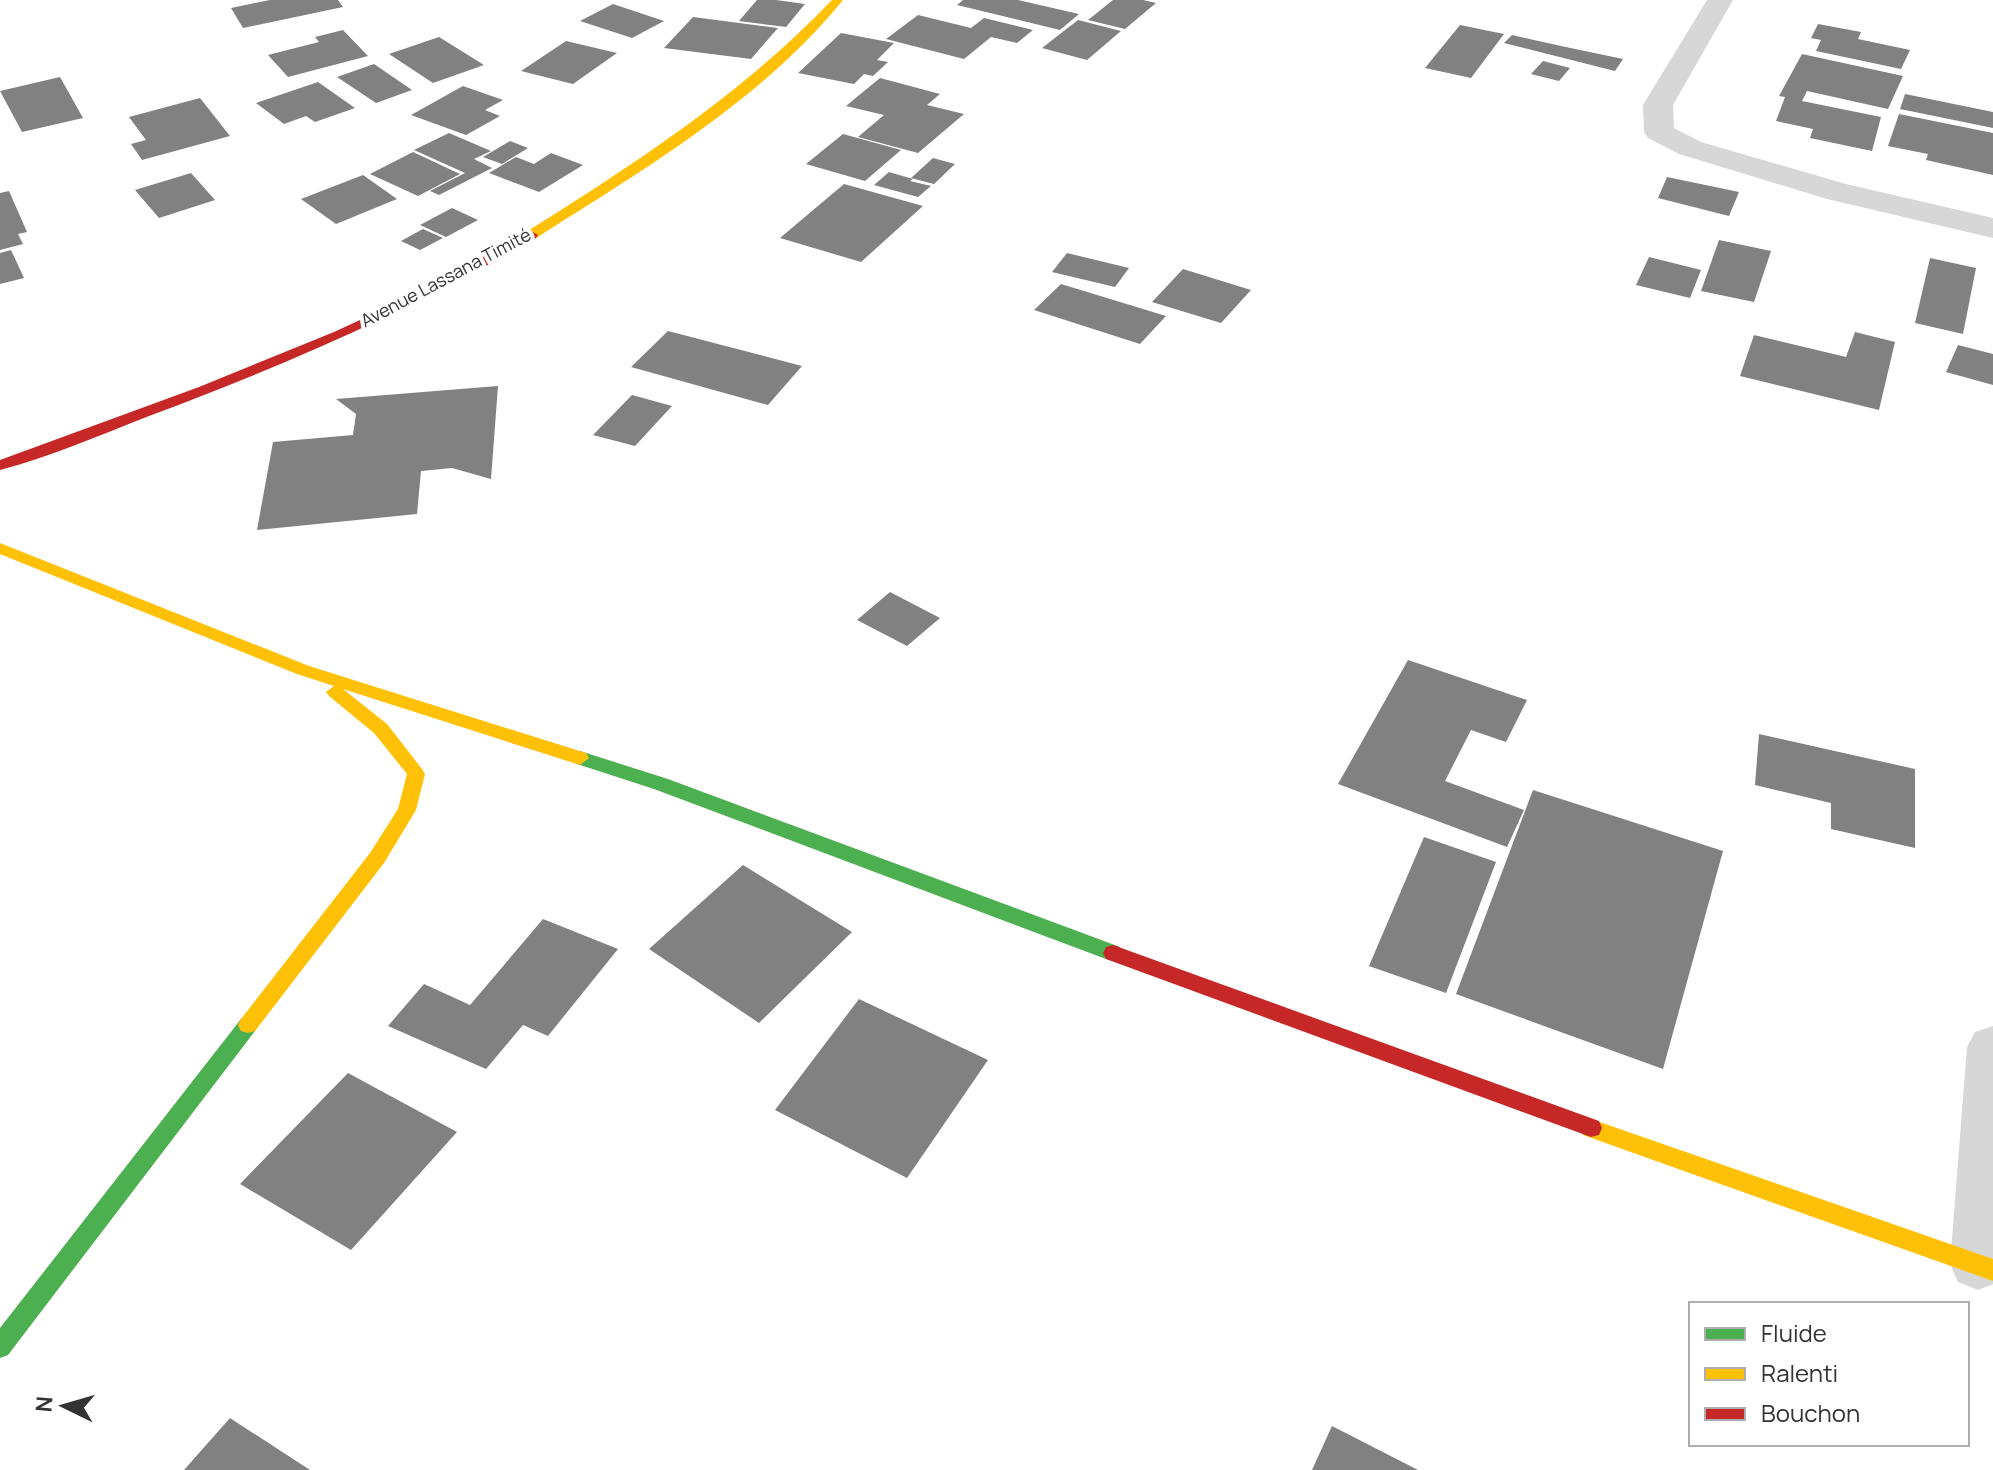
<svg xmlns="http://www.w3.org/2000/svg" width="1993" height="1470" viewBox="0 0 1993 1470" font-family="Manrope,sans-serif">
	<rect width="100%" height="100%" fill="#fff"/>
	<path fill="#818181" d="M270 0H338L343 7 243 28 231 8Z
		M757 0H776L805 4 786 27 739 21Z
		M963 0H1018L1079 14 1060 30 957 5Z
		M1113 0H1143L1156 3 1125 29 1088 20Z
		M613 4 664 21 632 38 580 21Z
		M918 15 971 28 984 18 1033 30 1017 43 991 37 964 59 886 39Z
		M693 17 778 28 751 59 664 48Z
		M1078 20 1121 31 1087 60 1042 48Z
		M1818 24 1861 32 1858 39 1910 50 1901 69 1816 51 1821 40 1811 38Z
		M1460 25 1504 34 1471 78 1425 68Z
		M343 30 368 56 288 77 268 55 319 42 315 37Z
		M841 33 894 43 877 60 888 62 873 76 864 74 854 84 798 73Z
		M1512 35 1561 46 1623 59 1615 71 1504 43Z
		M439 37 484 65 433 83 389 54Z
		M566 41 617 53 573 84 521 71Z
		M1802 54 1903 76 1888 109 1807 91 1802 101 1881 117 1872 151 1810 138 1813 129 1776 121 1785 97 1779 96Z
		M1543 61 1570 68 1559 81 1531 74Z
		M374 64 412 90 376 103 337 77Z
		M60 77 83 118 22 132 0 91Z
		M880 78 940 94 927 105 964 114 918 153 858 137 884 115 846 106Z
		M318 82 355 108 315 122 306 116 284 124 256 103Z
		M463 86 503 100 485 110 500 116 466 135 411 115Z
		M1905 94 1993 112V128L1900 109Z
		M200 98 230 136 142 160 131 144 146 140 129 117Z
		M1899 114 1993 133V175L1926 160 1928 154 1888 146Z
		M449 133 491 151 474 159 492 168 439 195 430 191 465 173 414 150Z
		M843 134 901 150 865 181 806 164Z
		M510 141 528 148 502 164 483 157Z
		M413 152 460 174 418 196 370 174Z
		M551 153 583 165 539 192 489 173 516 157 534 164Z
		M933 158 955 164 934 184 911 178Z
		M889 172 913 179 910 181 931 186 918 197 874 185Z
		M191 173 215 200 159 218 135 190Z
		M363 175 397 199 336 224 301 199Z
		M1667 177 1739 192 1729 216 1658 198Z
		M844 184 923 206 861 262 780 238Z
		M9 191 27 232 18 234 23 244 0 250V193Z
		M452 208 478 220 446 237 420 225Z
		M423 229 443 238 420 250 401 241Z
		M1719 240 1771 251 1754 302 1701 291Z
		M11 250 24 278 0 284V253Z
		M1067 253 1129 268 1115 287 1052 272Z
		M1649 257 1701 270 1690 298 1636 285Z
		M1930 258 1976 268 1963 334 1915 323Z
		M1183 269 1251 290 1221 323 1152 302Z
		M1061 284 1166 316 1140 344 1034 310Z
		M668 331 802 366 768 405 631 367Z
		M1855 332 1895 342 1879 410 1740 376 1754 335 1846 357Z
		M1958 345 1993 354V385L1946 372Z
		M498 386 491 479 452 468 421 471 417 514 257 530 273 442 353 435 356 414 336 399Z
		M632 395 672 406 635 446 593 435Z
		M890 592 940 618 907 646 857 620Z
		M1408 660 1527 700 1506 742 1471 730 1445 781 1524 810 1507 847 1338 784Z
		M1759 734 1915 769V848L1831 829V803L1755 785Z
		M1533 790 1723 851 1663 1069 1456 994Z
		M1424 837 1496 862 1446 993 1369 966Z
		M743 865 852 932 759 1023 649 949Z
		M543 919 618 949 548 1036 523 1025 486 1069 388 1026 424 984 470 1005Z
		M859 999 988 1060 907 1178 775 1110Z
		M348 1073 457 1132 351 1250 240 1184Z
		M230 1418 310 1470H184Z
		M1332 1426 1418 1470H1312Z"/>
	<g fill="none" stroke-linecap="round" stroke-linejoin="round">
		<path fill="#d7d7d7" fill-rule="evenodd" d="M1707 0H1733L1673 105 1674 128 1701 142 1846 184 1993 218V238L1827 199 1679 154 1648 138 1644 132 1643 105Z
			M1993 1026V1284L1978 1290 1958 1282 1950 1264 1967 1047 1975 1032Z"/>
		<path fill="#4caf50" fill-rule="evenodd" d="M580 751 668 779 1120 947 1123 953 1120 959 1113 961 1106 959 654 789 574 763 571 758Z
			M248 1017 255 1019 258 1025 255 1031 8 1355 0 1358V1328L241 1019Z"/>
		<path fill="#ffc107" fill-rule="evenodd" d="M832 0H843C762 100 643 170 536 238H526V232C636 163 742 94 832 0Z
			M0 543 309 666 586 753 589 758 580 765 343 689 387 724 422 769 425 774 416 810 384 863 255 1031 248 1033 241 1031 238 1025 241 1019 370 853 398 809 407 774 374 733 329 696 326 692 334 686 297 674 0 554Z
			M1591 1119 1993 1259V1281L1583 1135 1580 1128 1583 1121Z"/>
		<path fill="#c62828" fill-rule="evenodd" d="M531 231 538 235 536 238C412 310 283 366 149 416 100 435 50 457 0 470V460L199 387 334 332 399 302Z
			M1113 945 1599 1121 1602 1128 1599 1135 1591 1137 1106 959 1103 953 1106 947Z"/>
	</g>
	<g text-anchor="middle" stroke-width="8" stroke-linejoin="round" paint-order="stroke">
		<g font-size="18" fill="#333" stroke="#fff">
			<text transform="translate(446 278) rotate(-28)" y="6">Avenue Lassana Timité</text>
		</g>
	</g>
	<rect x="1689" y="1302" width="280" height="144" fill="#ffffff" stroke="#adadad" stroke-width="2"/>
	<rect x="1705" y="1328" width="40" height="12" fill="#4caf50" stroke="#adadad" stroke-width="2"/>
	<text x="1761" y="1342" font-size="24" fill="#333333">Fluide</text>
	<rect x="1705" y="1368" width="40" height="12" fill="#ffc107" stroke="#adadad" stroke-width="2"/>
	<text x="1761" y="1382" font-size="24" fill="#333333">Ralenti</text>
	<rect x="1705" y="1408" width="40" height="12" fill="#c62828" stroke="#adadad" stroke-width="2"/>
	<text x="1761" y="1422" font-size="24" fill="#333333">Bouchon</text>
	<g transform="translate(64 1406) rotate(275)" stroke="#ffffff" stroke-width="6" paint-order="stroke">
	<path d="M0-6L14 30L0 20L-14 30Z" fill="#333333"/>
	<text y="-12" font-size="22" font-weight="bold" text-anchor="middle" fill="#333333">N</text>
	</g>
</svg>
